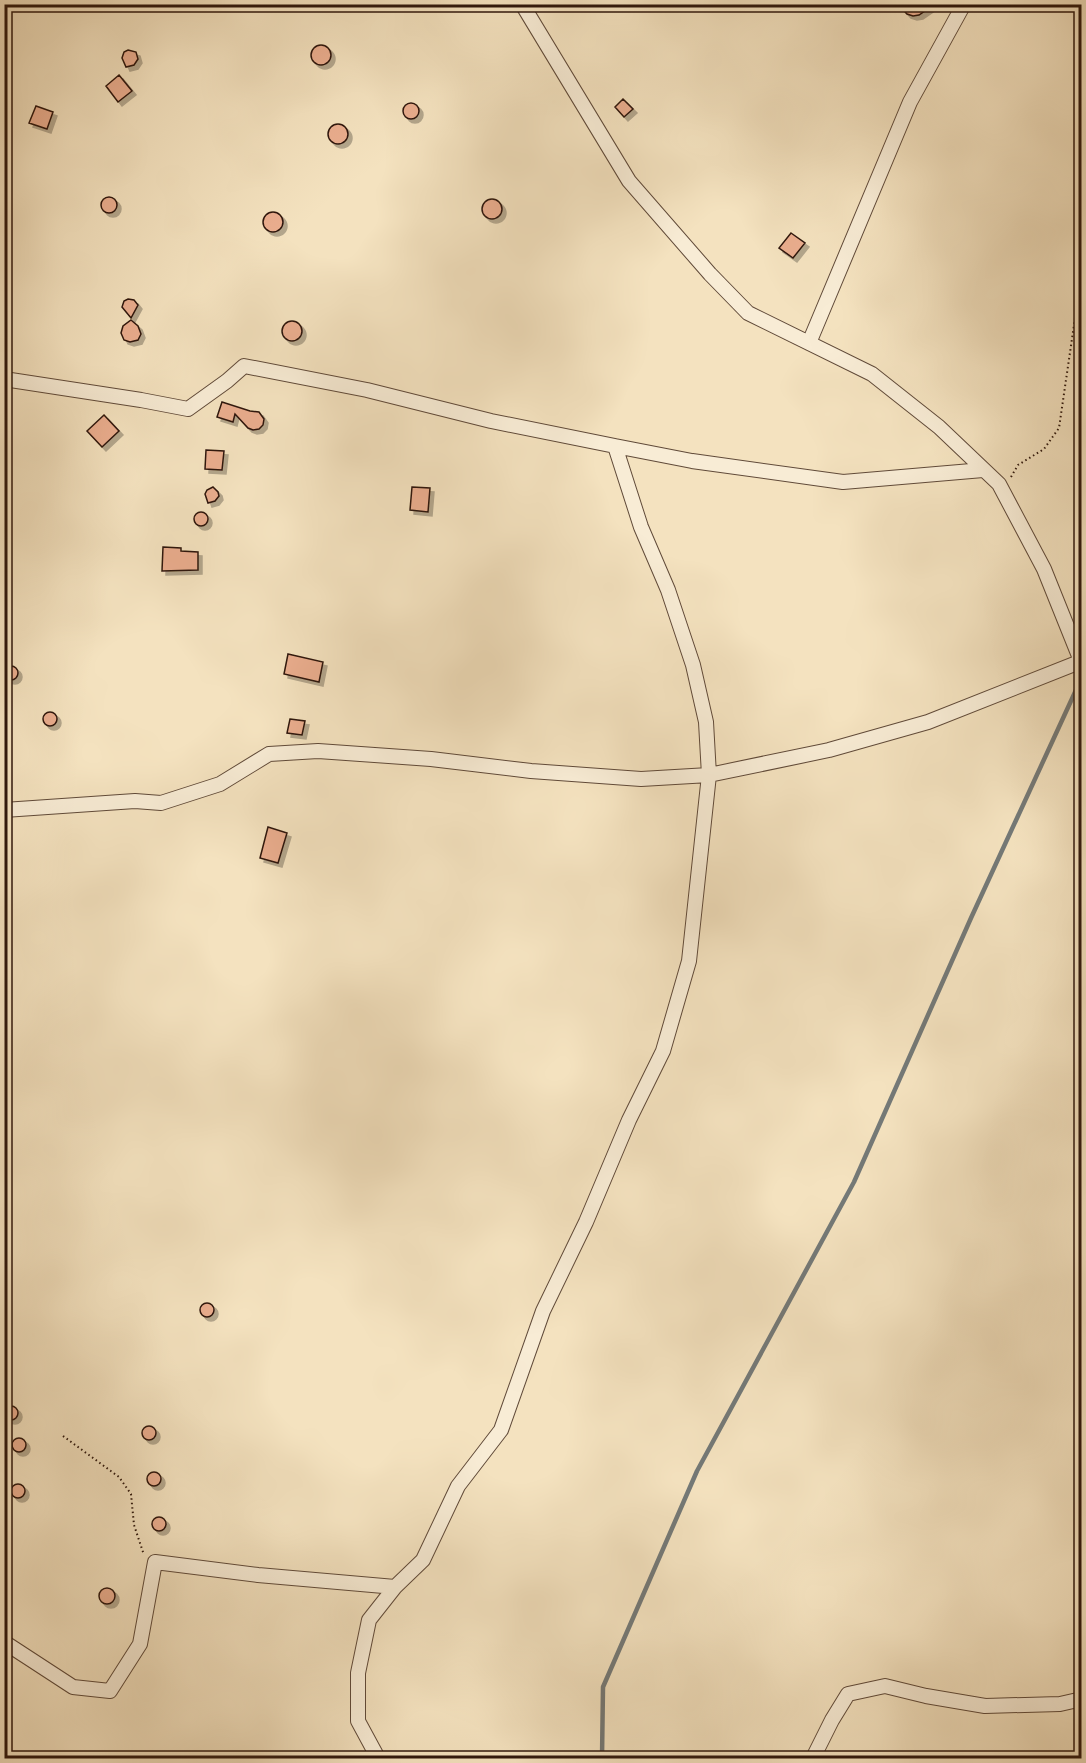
<svg xmlns="http://www.w3.org/2000/svg" width="1086" height="1763" viewBox="0 0 1086 1763" font-family="'IM FELL English',serif">
	<defs>
		<filter id="shadow"><feDropShadow dx="4" dy="4" stdDeviation="0" flood-color="#0004"/></filter>
	</defs>
	<rect width="100%" height="100%" fill="#f4e2bf"/>
	<filter id="stains"><feTurbulence type="fractalNoise" baseFrequency=".00333" numOctaves="4"/><feColorMatrix values="0 0 0 0 .2 0 0 0 0 .09 0 0 0 0 .02 0 0 0 .5 -.17"/></filter>
	<radialGradient id="worn" r=".72"><stop offset=".6" stop-color="#630" stop-opacity="0"/><stop offset="1" stop-color="#630" stop-opacity=".3"/></radialGradient>
	<g fill="none" stroke-linecap="round" stroke-linejoin="round">
		<path stroke="#747977" stroke-width="4.5" d="M602 1758 603 1687 697 1471 854 1182 971 918 1082 677"/>
	</g>
	<path fill="#ebae8f" stroke="#2f170c" stroke-width="1.5" filter="url(#shadow)" d="M898 4H935L919 15 913 16 907 14Z
		M311 55a10 10 0 1 1 20 0a10 10 0 1 1-20 0Z
		M128 50 136 52 138 59 134 65 126 67 122 58 124 52Z
		M119 75 132 91 118 102 106 86Z
		M623 99 633 109 624 117 615 107Z
		M403 111a8 8 0 1 1 16 0a8 8 0 1 1-16 0Z
		M36 106 53 112 47 129 29 123Z
		M328 134a10 10 0 1 1 20 0a10 10 0 1 1-20 0Z
		M101 205a8 8 0 1 1 16 0a8 8 0 1 1-16 0Z
		M482 209a10 10 0 1 1 20 0a10 10 0 1 1-20 0Z
		M263 222a10 10 0 1 1 20 0a10 10 0 1 1-20 0Z
		M791 233 805 243 793 258 779 248Z
		M128 299 134 300 138 305 131 318 122 307 124 301Z
		M131 320 138 326 141 334 138 340 130 342 124 340 121 333 123 326Z
		M282 331a10 10 0 1 1 20 0a10 10 0 1 1-20 0Z
		M222 402 250 411 259 412 264 419 263 425 259 429 253 430 248 428 235 414 233 422 217 417Z
		M104 415 119 431 102 447 87 431Z
		M206 450 224 451 222 470 205 469Z
		M213 487 218 492 219 496 215 501 208 503 205 494 207 490Z
		M412 487 430 488 428 512 410 510Z
		M194 519a7 7 0 1 1 14 0a7 7 0 1 1-14 0Z
		M163 547 181 548V551L198 552V570L162 571Z
		M288 654 323 662 319 682 284 674Z
		M4 673a7 7 0 1 1 14 0a7 7 0 1 1-14 0Z
		M43 719a7 7 0 1 1 14 0a7 7 0 1 1-14 0Z
		M290 719 305 721 302 735 287 733Z
		M268 827 287 833 278 863 260 858Z
		M200 1310a7 7 0 1 1 14 0a7 7 0 1 1-14 0Z
		M4 1413a7 7 0 1 1 14 0a7 7 0 1 1-14 0Z
		M142 1433a7 7 0 1 1 14 0a7 7 0 1 1-14 0Z
		M12 1445a7 7 0 1 1 14 0a7 7 0 1 1-14 0Z
		M147 1479a7 7 0 1 1 14 0a7 7 0 1 1-14 0Z
		M11 1491a7 7 0 1 1 14 0a7 7 0 1 1-14 0Z
		M152 1524a7 7 0 1 1 14 0a7 7 0 1 1-14 0Z
		M99 1596a8 8 0 1 1 16 0a8 8 0 1 1-16 0Z"/>
	<g fill="none" stroke-linecap="round" stroke-linejoin="round">
		<defs>
			<path id="street" d="M522 4 629 181 710 274 748 313 872 374 939 427 999 484 1044 569 1081 661
				M809 343 910 102 964 4
				M4 379 141 400 188 409 227 381 244 366 367 390 491 421 615 446 641 527 668 590 693 665 706 722 709 775 689 961 663 1051 629 1120 586 1222 543 1311 501 1430 458 1486 423 1560 395 1587 369 1620 358 1673V1721L378 1758
				M615 446 692 461 843 482 983 470
				M4 810 135 801 161 803 220 784 269 754 318 751 431 759 531 771 641 779 709 775 829 750 928 722 1082 661
				M4 1642 73 1687 110 1691 140 1644 155 1562 258 1575 395 1587
				M813 1758 832 1720 848 1694 885 1686 926 1696 985 1706 1060 1704 1082 1699"/>
		</defs>
		<use href="#street" stroke="#604a39" stroke-width="16"/>
		<path stroke="#2f170c" stroke-width="2" stroke-dasharray="1.5 3" stroke-linecap="butt" d="M1011 477 1018 465 1044 449 1059 428 1082 270
			M63 1436 119 1477 131 1494 134 1525 144 1555"/>
		<use href="#street" stroke="#f8ecd5" stroke-width="14"/>
	</g>
	<rect width="1086" height="1763" fill="none" stroke="#f4e2bf" stroke-width="24"/>
	<rect x="6" y="6" width="1074" height="1751" fill="none" stroke="#2f170c" stroke-width="3"/>
	<rect x="12" y="12" width="1062" height="1739" fill="none" stroke="#2f170c" stroke-width="1.5"/>
	<rect width="100%" height="100%" filter="url(#stains)"/>
	<rect width="100%" height="100%" fill="url(#worn)"/>
</svg>
